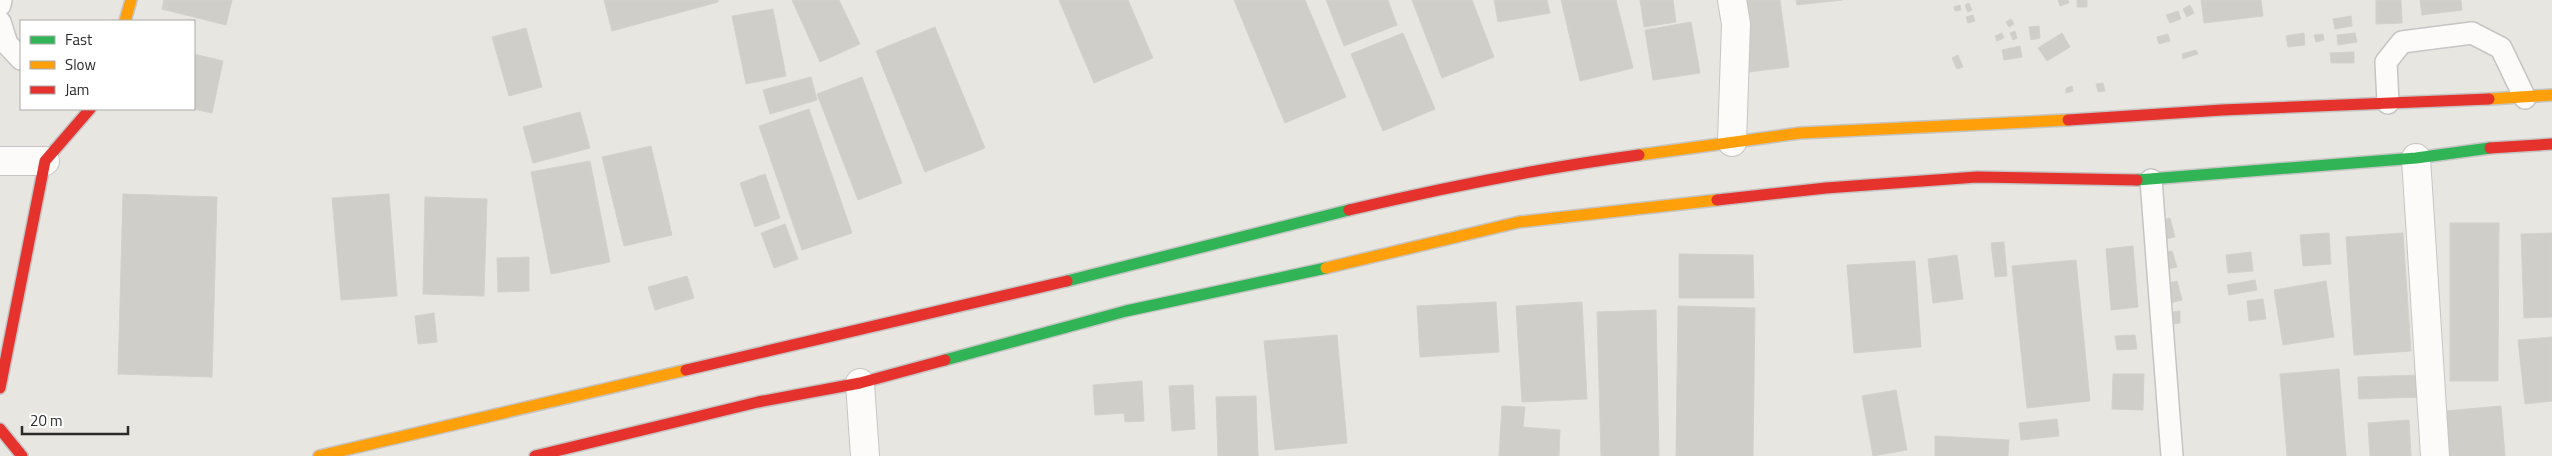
<svg xmlns="http://www.w3.org/2000/svg" width="2552" height="456" viewBox="0 0 2552 456" font-family="'Titillium Web',sans-serif">
	<rect width="100%" height="100%" fill="#e8e6e0"/>
	<path fill="#d0cec9" stroke="#d3d1cc" d="M164 0H232L226 25 162 9Z
		M604 0H718V2L612 31Z
		M792 0H839L860 44 820 62Z
		M1059 0H1128L1153 58 1094 83Z
		M1234 0H1305L1346 97 1285 123Z
		M1326 0H1388L1397 25 1344 46Z
		M1412 0H1472L1494 57 1442 78Z
		M1494 0H1547L1550 13 1498 22Z
		M1561 0H1616L1633 68 1580 81Z
		M1640 0H1673L1676 22 1644 27Z
		M1739 0H1780L1789 67 1749 72Z
		M1796 0H1842L1797 5Z
		M2058 0H2068L2069 3 2060 6Z
		M2077 0H2087V7H2077Z
		M2201 0H2261L2263 16 2204 23Z
		M2376 0H2401L2402 23 2376 24Z
		M2420 0H2461L2462 10 2422 15Z
		M1969 3 1972 10 1968 12 1965 5Z
		M1960 5 1961 10 1955 11 1954 7Z
		M2190 5 2194 13 2187 17 2183 9Z
		M773 9 786 76 746 84 732 16Z
		M2178 11 2181 19 2170 23 2166 15Z
		M1973 15 1975 21 1968 23 1966 17Z
		M2351 16 2352 26 2335 29 2333 19Z
		M2011 19 2014 24 2009 27 2006 22Z
		M1691 22 1700 73 1653 80 1645 30Z
		M2039 26 2040 38 2031 40 2029 27Z
		M935 27 985 148 925 172 876 51Z
		M526 28 542 87 509 96 492 37Z
		M2015 31 2017 38 2013 40 2010 33Z
		M1403 33 1435 109 1383 131 1351 54Z
		M2002 33 2004 38 1997 41 1995 36Z
		M2062 33 2070 47 2047 61 2038 48Z
		M2304 33 2305 45 2288 47 2286 36Z
		M2355 33 2357 42 2338 45 2337 35Z
		M2168 34 2170 41 2159 44 2157 37Z
		M2323 34 2324 40 2316 42 2314 35Z
		M2020 46 2022 57 2004 60 2002 50Z
		M2196 50 2198 54 2183 59 2182 54Z
		M2354 52V63H2331L2330 53Z
		M194 54 223 61 212 113 194 109Z
		M1958 55 1963 67 1957 69 1952 58Z
		M811 77 817 100 770 114 763 90Z
		M862 77 902 183 858 200 817 94Z
		M2103 83 2105 91 2098 92 2096 84Z
		M2072 86 2073 91 2066 93V88Z
		M809 109 852 233 802 250 759 126Z
		M580 112 590 148 533 163 523 127Z
		M651 146 672 235 624 246 602 157Z
		M590 161 610 262 551 274 531 172Z
		M765 174 780 218 755 227 740 183Z
		M123 194 217 197 212 377 118 374Z
		M389 194 397 296 341 300 332 198Z
		M425 197 487 199 484 296 423 294Z
		M2170 218 2175 237 2161 240 2156 222Z
		M2450 223H2499L2498 381H2450Z
		M785 224 798 259 774 268 761 233Z
		M2329 233 2331 264 2303 266 2300 235Z
		M2403 233 2411 351 2354 355 2346 237Z
		M2552 233V317L2524 318 2521 234Z
		M2004 242 2007 276 1995 277 1991 243Z
		M2133 246 2138 307 2111 310 2106 249Z
		M2172 251 2177 267 2164 270 2159 254Z
		M2251 252 2253 271 2228 273 2226 255Z
		M1679 254 1753 255 1754 298H1679Z
		M1957 255 1963 299 1933 303 1928 259Z
		M529 257V291L498 292 497 258Z
		M2076 260 2090 401 2027 408 2012 266Z
		M1915 261 1921 347 1854 353 1847 265Z
		M687 276 694 298 655 310 648 287Z
		M2255 280 2257 290 2229 295 2227 285Z
		M2177 281 2182 300 2165 304 2160 285Z
		M2326 281 2334 337 2283 345 2274 290Z
		M2263 299 2266 319 2249 321 2247 301Z
		M1496 302 1499 352 1420 357 1417 306Z
		M1582 302 1587 399 1522 402 1516 306Z
		M1678 306 1755 308 1753 456H1676Z
		M1656 310 1659 456H1601L1597 312Z
		M2180 311V323L2164 325 2163 313Z
		M434 313 437 342 418 344 415 316Z
		M1337 335 1347 443 1275 450 1264 341Z
		M2135 335 2137 349 2117 350 2115 336Z
		M2552 337V401L2525 404 2518 340Z
		M2339 369 2346 456H2287L2280 374Z
		M2113 374H2144L2143 410 2112 409Z
		M2420 375 2421 397 2359 399 2358 377Z
		M1142 381 1144 421 1125 422 1124 413 1095 415 1093 385Z
		M1193 385 1195 429 1172 431 1169 386Z
		M1896 390 1907 450 1873 456 1862 396Z
		M1256 396 1258 456H1218L1216 397Z
		M1502 406 1525 407 1523 427 1560 430 1559 456H1499Z
		M2501 406 2505 456H2449L2445 411Z
		M2057 419 2059 436 2021 440 2019 423Z
		M2409 420 2411 456H2370L2368 423Z
		M1935 436 2009 440 2008 456H1935Z"/>
	<g fill="none" stroke-linecap="round" stroke-linejoin="round">
		<defs>
			<path id="lane" d="M0 5 1 0
				M0 22 7 44 21 59
				M2388 103 2386 62 2402 42 2472 33 2501 48 2525 98
				M2151 180 2172 456"/>
			<path id="street" d="M1732 142 1736 24 1732 0
				M2416 158 2435 456
				M0 161H45
				M860 383 865 456"/>
			<path id="fast" d="M2137 180 2416 158 2490 148
				M1067 281 1349 210
				M945 360 1126 311 1326 268"/>
			<path id="slow" d="M125 21 131 0
				M2489 99 2552 95
				M1639 155 1800 133 2068 120
				M1326 268 1519 222 1717 200
				M319 456 686 370"/>
			<path id="jam" d="M2068 120 2222 110 2489 99
				M2490 148 2552 144
				M1717 200 1826 188 1977 177 2137 180
				M1349 210C1446 187 1541 168 1639 155
				M686 370 1067 281
				M0 388 45 161 90 109
				M0 429 22 456
				M535 456 758 402 860 383 945 360"/>
		</defs>
		<use href="#lane" stroke="#c6c5c5" stroke-width="24"/>
		<use href="#street" stroke="#c6c5c5" stroke-width="30"/>
		<use href="#fast" stroke="#c6c5c5" stroke-width="14"/>
		<use href="#slow" stroke="#c6c5c5" stroke-width="14"/>
		<use href="#jam" stroke="#c6c5c5" stroke-width="14"/>
		<use href="#lane" stroke="#fcfbfa" stroke-width="21"/>
		<use href="#street" stroke="#fcfbfa" stroke-width="28"/>
		<use href="#fast" stroke="#30b455" stroke-width="11"/>
		<use href="#slow" stroke="#ff9f0a" stroke-width="11"/>
		<use href="#jam" stroke="#e5322d" stroke-width="11"/>
	</g>
	<rect x="20" y="20" width="175" height="90" fill="#ffffff" stroke="#aaaaaa"/>
	<rect x="30" y="36" width="25" height="8" fill="#30b455" stroke="#aaaaaa"/>
	<text x="65" y="45" font-size="15" fill="#2b2b2b">Fast</text>
	<rect x="30" y="61" width="25" height="8" fill="#ff9f0a" stroke="#aaaaaa"/>
	<text x="65" y="70" font-size="15" fill="#2b2b2b">Slow</text>
	<rect x="30" y="86" width="25" height="8" fill="#e5322d" stroke="#aaaaaa"/>
	<text x="65" y="95" font-size="15" fill="#2b2b2b">Jam</text>
	<path d="M22 426v8h106v-8" fill="none" stroke="#2b2b2b" stroke-width="2.5"/>
	<text x="30" y="426" font-size="15" fill="#2b2b2b" stroke="#ffffff" stroke-width="4" paint-order="stroke">20 m</text>
</svg>
